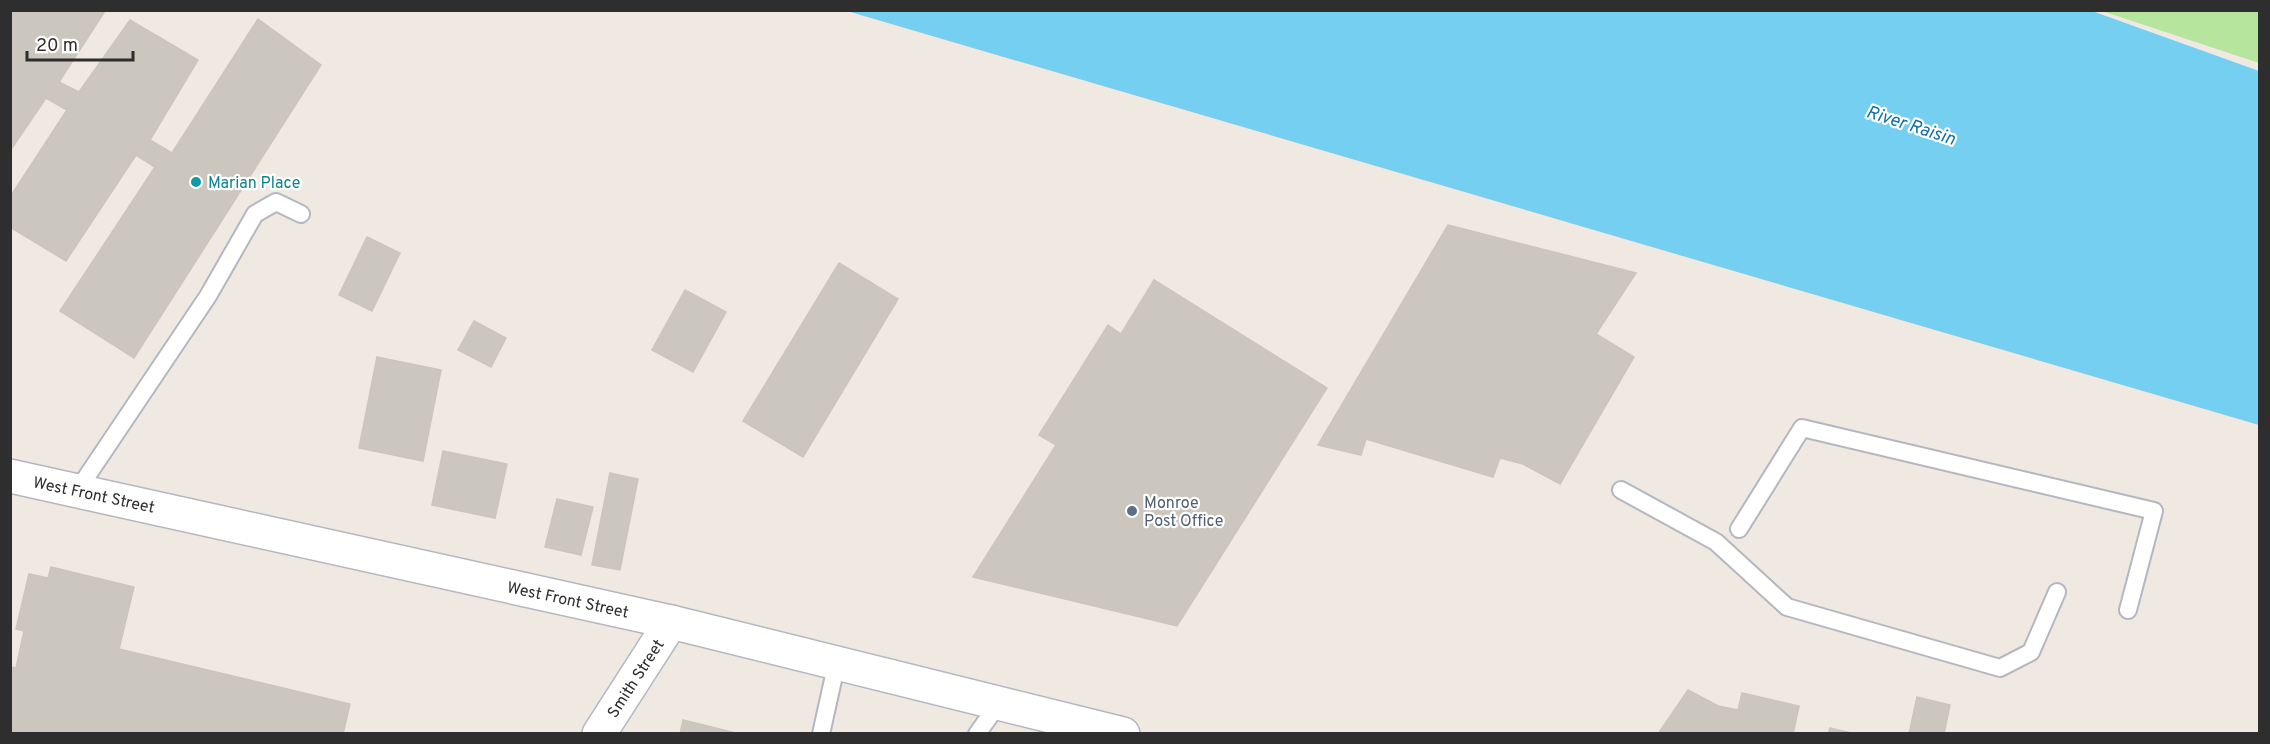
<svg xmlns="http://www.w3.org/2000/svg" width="2270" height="744" viewBox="0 0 2270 744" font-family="Overpass,sans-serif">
	<rect width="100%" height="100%" fill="#efe9e1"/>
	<path fill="#b6e59e" d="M2102 11H2259V63Z"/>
	<path fill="#75cff0" d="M847 11H2092L2259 71V425Z"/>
	<path fill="#cbc7bf" stroke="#cbc5ba" stroke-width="1.5" d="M10 10 105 11 59 82 79 92 130 20 198 60 150 140 172 153 258 19 321 65 134 358 60 311 155 167 136 155 66 261 10 227V197L67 110 46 98 10 151Z
		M1448 225 1636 273 1596 334 1634 357 1560 484 1523 464 1500 458 1493 477 1366 439 1361 455 1318 445Z
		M367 237 400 253 372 311 339 295Z
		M839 263 898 299 803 457 743 421Z
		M1154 280 1327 388 1177 626 973 577 1056 445 1039 435 1108 325 1121 334Z
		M685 290 726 312 693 372 652 350Z
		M474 321 506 338 491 367 458 350Z
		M377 357 441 370 423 461 359 448Z
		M443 451 507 464 495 518 432 505Z
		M610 473 638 479 620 570 592 565Z
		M557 499 593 507 581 555 545 547Z
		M51 567 134 587 119 649 350 704 343 734H10V667L16 668 24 631 16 629 29 574 48 578Z
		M1688 690 1718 706 1738 710 1742 693 1799 706 1793 734H1658Z
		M1917 697 1950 705 1944 734H1909Z
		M683 720 740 734H680Z
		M1830 728 1855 734H1828Z"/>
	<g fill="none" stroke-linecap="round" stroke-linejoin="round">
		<defs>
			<path id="lane" d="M1621 490 1716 542 1787 607 2000 668 2031 652 2057 592
				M77 491 208 296 255 214 276 202 301 214
				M1739 529 1802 428 2154 511 2128 610
				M821 734 837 662
				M977 734 999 703"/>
			<path id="street" d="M599 734 671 622"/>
			<path id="secondary" d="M10 476 671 622 1123 734"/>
		</defs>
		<use href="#lane" stroke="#b4b7c1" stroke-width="20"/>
		<use href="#street" stroke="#b4b7c1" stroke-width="36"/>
		<use href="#secondary" stroke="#b4b7c1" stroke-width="36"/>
		<use href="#lane" stroke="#fff" stroke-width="16"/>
		<use href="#street" stroke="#fff" stroke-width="33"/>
		<use href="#secondary" stroke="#fff" stroke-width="33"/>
	</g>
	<circle fill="#0f9aa8" stroke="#fff" stroke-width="2" cx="196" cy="182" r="6"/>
	<circle fill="#5c6f8a" stroke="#fff" stroke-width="2" cx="1132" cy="511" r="6"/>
	<g text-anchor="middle" stroke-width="4.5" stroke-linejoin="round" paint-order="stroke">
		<g font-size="16" fill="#0d838f" stroke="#fff" text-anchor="start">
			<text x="208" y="188">Marian Place</text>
		</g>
		<g font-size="16" fill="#2e2e2e" stroke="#fff">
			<text transform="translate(94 494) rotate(12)" y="6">West Front Street</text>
			<text transform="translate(568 599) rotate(12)" y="6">West Front Street</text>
			<text transform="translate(635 678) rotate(-57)" y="6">Smith Street</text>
		</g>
		<g font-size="16" fill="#4e5e75" stroke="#fff" text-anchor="start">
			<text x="1144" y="508">Monroe<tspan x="1144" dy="18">Post Office</tspan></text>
		</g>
		<g font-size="18" font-style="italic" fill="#0d6fa3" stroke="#fff">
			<text transform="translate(1911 125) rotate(18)" y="6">River Raisin</text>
		</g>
	</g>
	<rect width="2270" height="744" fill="none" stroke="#2e2e2e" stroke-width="24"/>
	<path d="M27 51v9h106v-9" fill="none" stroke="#2e2e2e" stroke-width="3"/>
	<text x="36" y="51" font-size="18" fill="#2e2e2e" stroke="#ffffff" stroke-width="4.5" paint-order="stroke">20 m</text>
</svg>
